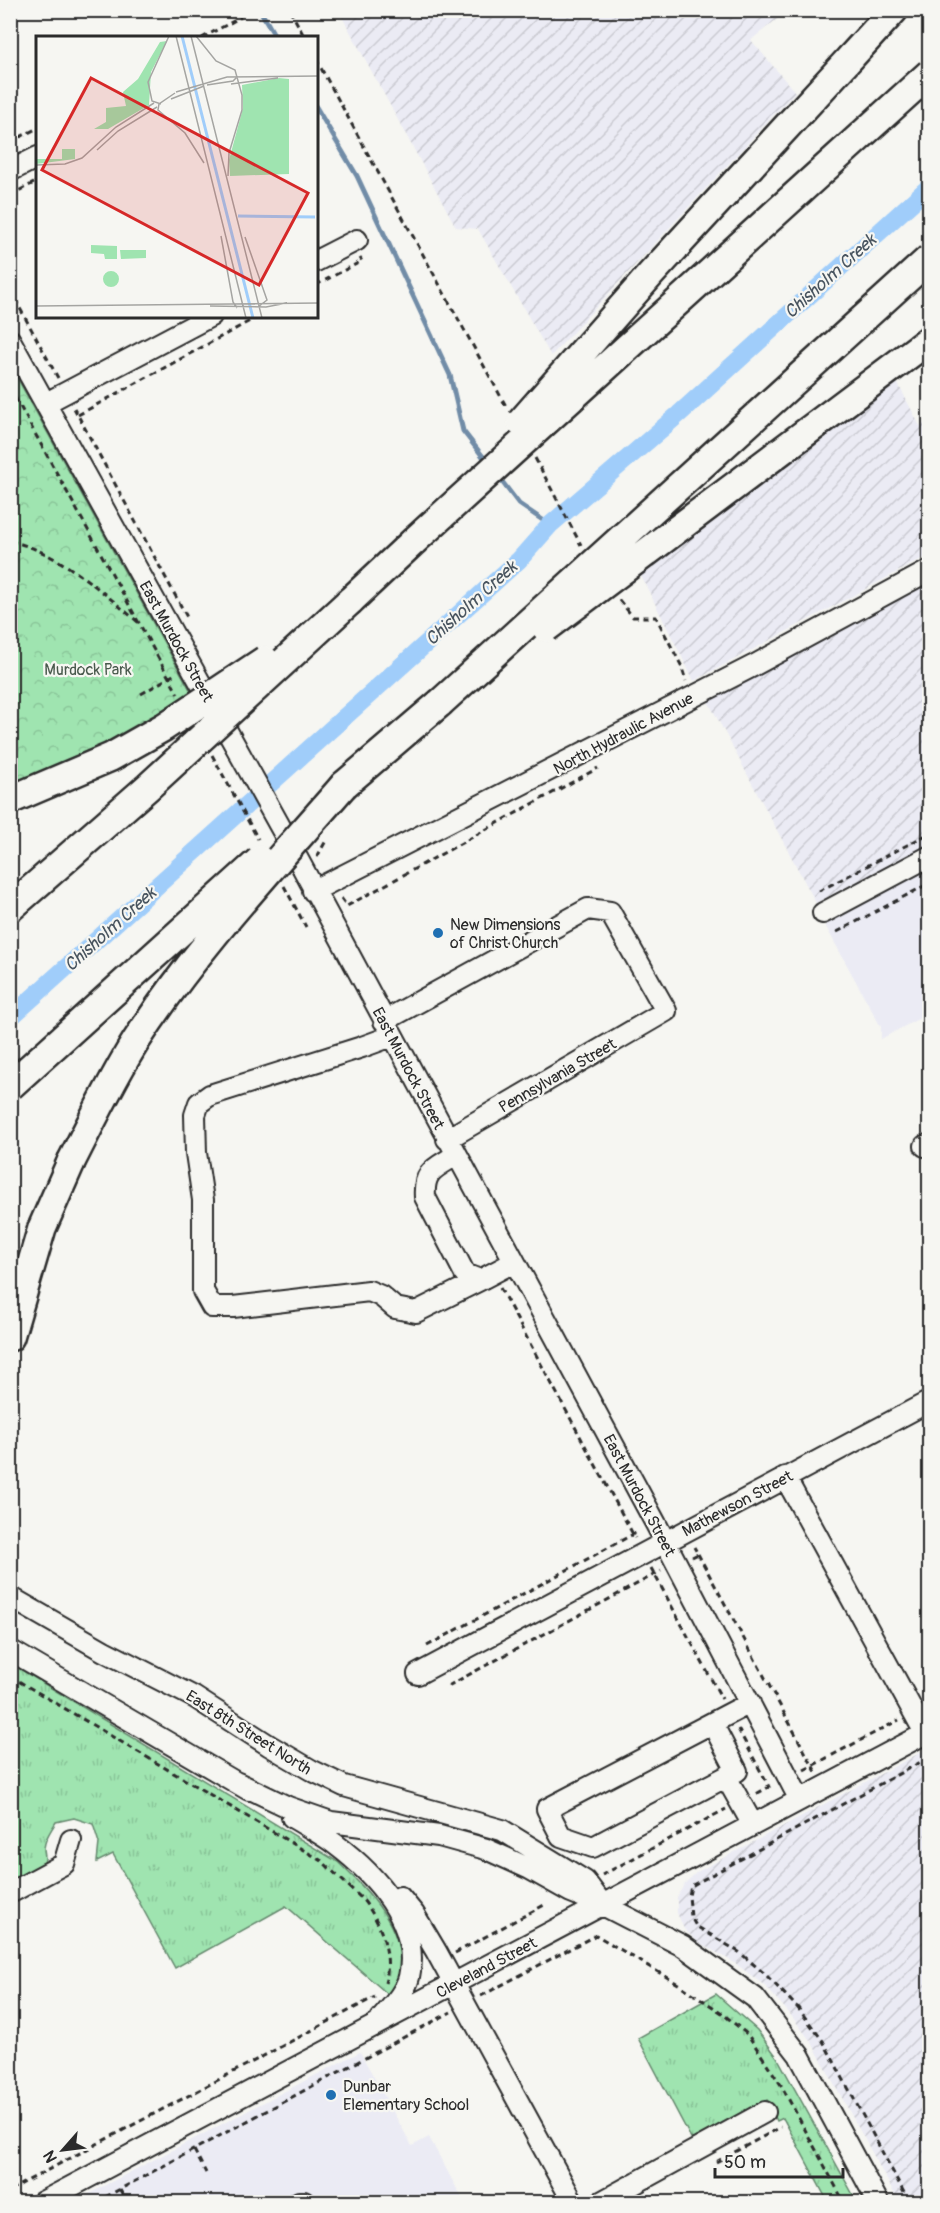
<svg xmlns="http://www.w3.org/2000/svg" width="940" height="2213" viewBox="0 0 940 2213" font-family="Pangolin,sans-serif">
	<defs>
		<pattern id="industrial-furrows" width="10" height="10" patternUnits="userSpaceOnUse" patternTransform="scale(1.5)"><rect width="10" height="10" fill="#ebebf4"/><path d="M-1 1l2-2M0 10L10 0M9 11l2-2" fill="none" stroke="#cacad1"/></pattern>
		<pattern id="grass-tufts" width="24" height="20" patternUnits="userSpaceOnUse" patternTransform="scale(1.5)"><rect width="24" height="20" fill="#9fe4b0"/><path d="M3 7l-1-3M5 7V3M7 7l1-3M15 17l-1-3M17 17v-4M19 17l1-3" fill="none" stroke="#89c498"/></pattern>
		<pattern id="park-crowns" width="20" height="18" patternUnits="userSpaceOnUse" patternTransform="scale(1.5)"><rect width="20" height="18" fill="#9fe4b0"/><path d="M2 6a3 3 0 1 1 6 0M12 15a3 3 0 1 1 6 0" fill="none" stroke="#89c498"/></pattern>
	</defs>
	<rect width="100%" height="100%" fill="#f6f6f2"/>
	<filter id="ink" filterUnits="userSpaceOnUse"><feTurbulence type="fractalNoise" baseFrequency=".0167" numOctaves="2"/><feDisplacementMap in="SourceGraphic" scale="12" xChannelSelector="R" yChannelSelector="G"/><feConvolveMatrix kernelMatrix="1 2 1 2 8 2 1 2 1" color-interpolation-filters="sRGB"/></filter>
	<g filter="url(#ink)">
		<path fill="#ebebf4" d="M929 869V1013L881 1039V1027L825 925Z
			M360 2052 412 2146 429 2137 464 2202H73Z"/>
		<path fill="url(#industrial-furrows)" d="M339 11H787L751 40 795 92 551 356 478 229 456 227Z
			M895 378 920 426 929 421V555L694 681 640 574Z
			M929 582V843L816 903 708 701Z
			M929 1748V2202H899L812 2043 790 2014 765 1986 735 1963 698 1942 684 1929 677 1913V1897L685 1883 697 1872Z"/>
		<path fill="url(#grass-tufts)" stroke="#65886e" stroke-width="1.5" d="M10 1663 338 1862C368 1891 406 1927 400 1974 399 1981 393 1989 390 1996L286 1906 175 1968 113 1854 97 1862 99 1843 93 1824 74 1818 56 1822C51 1830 44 1840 44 1850 45 1857 46 1859 43 1865L11 1883Z
			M716 1994 757 2030 777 2057 857 2202H828L783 2118 777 2121 767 2100 692 2140 638 2038Z"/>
		<path fill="url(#park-crowns)" stroke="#65886e" stroke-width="1.5" d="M10 365 193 695 145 727 10 788Z"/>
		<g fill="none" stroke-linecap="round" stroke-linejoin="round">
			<path stroke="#718ca7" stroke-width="5" d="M260 10 276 38
				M316 107 357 176 450 375 463 431 488 463
				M497 475 519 504 550 525"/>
			<path stroke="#a0cdfa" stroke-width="18" d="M10 1018 519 560 550 525 679 414 930 186"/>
			<defs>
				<path id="minor" d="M10 171 38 157
					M316 261 357 240
					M10 340 287 839 656 1524 800 1800
					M46 403 211 316
					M313 891 753 666 930 570
					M823 913 930 856
					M384 1021 588 909 610 912 666 1011 447 1139
					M392 1036 362 1047 210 1095 199 1103 195 1115 196 1153 203 1200V1291L212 1307H233L369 1291 381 1296 395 1308 416 1312 480 1280
					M925 1146 930 1144
					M456 1155C436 1168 423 1170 425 1197L465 1274 480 1280 514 1262
					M785 1477 925 1733
					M10 1597 104 1651 194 1697 270 1746 311 1770 344 1786 502 1830 585 1881 603 1905
					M10 1650 249 1790
					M418 1674 930 1401
					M712 1723 737 1771 593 1847 561 1836 547 1809 750 1703
					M726 1777 753 1825
					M238 1783 288 1807 331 1822 439 1836 486 1849 530 1869 571 1892 603 1905 683 1946 755 1998 799 2055 878 2202
					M292 1817C306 1826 322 1834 335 1844 375 1874 421 1923 409 1977 405 1993 391 2007 381 2019
					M10 1893 64 1864 71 1840
					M400 1897 414 1914 436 1951 573 2202
					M42 2202 930 1731
					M299 2202H304
					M601 2202 765 2112"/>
				<path id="highway" d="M851 57 894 10
					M350 601 414 541
					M344 785 440 703
					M10 1337 42 1228 71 1162"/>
			</defs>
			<use href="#minor" stroke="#2b2b2b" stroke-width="24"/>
			<use href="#highway" stroke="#2b2b2b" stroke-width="32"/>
			<path stroke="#2b2b2b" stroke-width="3" stroke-dasharray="6 4.5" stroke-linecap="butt" d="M290 10 305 38
				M202 38 241 17
				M316 59 507 408
				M10 142 38 128
				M10 195 38 181
				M316 285 362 261 360 258
				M10 290 58 378
				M10 388 178 694
				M74 408 188 619
				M78 415 259 316
				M535 458 581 545
				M10 541C59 552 100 590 138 622
				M619 600 633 617H656L681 665 686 681
				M141 694 175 674
				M212 755 258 839
				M317 857 327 839
				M284 886 306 927
				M819 891 930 833
				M341 898 347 906 598 768
				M837 932 930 883
				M500 1288 635 1538
				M698 1554 816 1772
				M692 1557 698 1554 694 1547
				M651 1568 722 1699
				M427 1646 639 1531
				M10 1676 322 1861C335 1874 350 1887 363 1900 381 1922 393 1956 385 1983
				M448 1686 661 1571
				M738 1729 769 1787 756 1794
				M804 1770 899 1720
				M602 1875 726 1809
				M455 1953 546 1904
				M481 1996 596 1935 680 1985 722 2013 748 2035 781 2085 844 2202
				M194 2150 206 2173
				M716 2162 781 2127
				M10 2190 375 1997
				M10 2190 17 2202
				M120 2190 127 2202
				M96 2202 451 2012
				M909 2202 823 2041 798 2008 765 1974 739 1952 696 1926 691 1917 689 1896 691 1886 930 1757"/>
			<use href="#minor" stroke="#f6f6f2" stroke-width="20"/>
			<use href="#highway" stroke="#f6f6f2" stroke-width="27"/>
			<defs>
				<path id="highway-bridge" d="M521 422 651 274 851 57
					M414 541 930 73
					M546 628 930 339
					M440 703 930 258
					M10 800 111 757 164 727 265 660
					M10 908 148 787 350 601
					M10 1086 260 860
					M71 1162C92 1121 112 1079 136 1041 196 948 272 868 344 785"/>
			</defs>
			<use href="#highway-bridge" stroke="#2b2b2b" stroke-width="32" stroke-linecap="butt"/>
			<use href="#highway-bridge" stroke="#f6f6f2" stroke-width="27"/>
		</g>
	</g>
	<g fill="#1f6fb2" stroke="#f6f6f2" stroke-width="2">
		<circle cx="438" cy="933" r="6"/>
		<circle cx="331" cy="2095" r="6"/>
	</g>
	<g text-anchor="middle" stroke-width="4.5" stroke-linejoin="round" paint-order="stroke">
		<g font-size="16" fill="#2b2b2b" stroke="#f6f6f2">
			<text transform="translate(177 641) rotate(61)" y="6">East Murdock Street</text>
			<text transform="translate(623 733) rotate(-28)" y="6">North Hydraulic Avenue</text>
			<text transform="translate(409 1068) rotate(62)" y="6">East Murdock Street</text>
			<text transform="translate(557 1075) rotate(-30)" y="6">Pennsylvania Street</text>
			<text transform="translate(640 1495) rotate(62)" y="6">East Murdock Street</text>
			<text transform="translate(737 1503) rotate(-28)" y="6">Mathewson Street</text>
			<text transform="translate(249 1732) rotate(32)" y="6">East 8th Street North</text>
			<text transform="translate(486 1967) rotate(-28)" y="6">Cleveland Street</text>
		</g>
		<g font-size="16" fill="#48594c" stroke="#f6f6f2">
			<text x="88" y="675">Murdock Park</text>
		</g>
		<g font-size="16" fill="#2b2b2b" stroke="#f6f6f2" text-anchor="start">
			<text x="450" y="930">New Dimensions<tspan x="450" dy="18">of Christ Church</tspan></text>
			<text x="343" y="2092">Dunbar<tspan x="343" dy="18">Elementary School</tspan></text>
		</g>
		<g font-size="18" font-style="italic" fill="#48545f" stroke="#f6f6f2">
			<text transform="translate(830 276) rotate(-42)" y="6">Chisholm Creek</text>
			<text transform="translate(471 603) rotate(-42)" y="6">Chisholm Creek</text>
			<text transform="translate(110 929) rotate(-42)" y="6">Chisholm Creek</text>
		</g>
	</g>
	<g transform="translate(36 36)">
		<rect width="282" height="282" fill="#f6f6f2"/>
		<path d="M131 5 115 36 113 69 72 93H58L70 86V72L90 70 87 56 102 43 124 6ZM26 113H39V123L0 128V123H26ZM55 209 81 210V223H69L68 218 55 217ZM84 214H110V222L85 223ZM67 243a8 8 0 1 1 16 0a8 8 0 1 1-16 0Z" fill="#9fe4b0"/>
		<path d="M243 42 253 43V138L194 140 193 124 207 72 206 49Z" fill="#9fe4b0"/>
		<path fill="none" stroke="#a0cdfa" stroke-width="3" d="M146 0 217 282M202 180 279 181"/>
		<path fill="none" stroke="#a5a5a2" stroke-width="1.5" d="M140 0 210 282M155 0 226 282M160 0 180 25 199 34 206 59V74L193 117 192 140M195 48 242 42M171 49 197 45 201 41M140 56 191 41 282 40M139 57 123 68 122 74 149 97 168 127M135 63 168 50M125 68 116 65 112 46 133 0M61 114 82 95 121 71M0 129 29 128 46 122 80 91 118 67M185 200 197 266 201 272M209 201 231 264 222 271M0 270 282 267M174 270 230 271 251 267"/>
		<path fill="#d62828" fill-opacity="0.15" stroke="#d62828" stroke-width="3" d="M55 42 272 157 223 249 6 134Z"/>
		<rect width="282" height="282" fill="none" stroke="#2b2b2b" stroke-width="3"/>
	</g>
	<rect width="940" height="2213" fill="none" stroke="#f6f6f2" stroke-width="36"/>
	<rect x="18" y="18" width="904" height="2177" fill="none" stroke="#2b2b2b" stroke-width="2" filter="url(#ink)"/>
	<g transform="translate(63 2150) rotate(242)" stroke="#f6f6f2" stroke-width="4.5" paint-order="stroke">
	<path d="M0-4.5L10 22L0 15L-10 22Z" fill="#2b2b2b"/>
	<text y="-9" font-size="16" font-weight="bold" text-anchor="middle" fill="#2b2b2b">N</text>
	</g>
	<path d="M715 2168v9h128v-9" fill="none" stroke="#2b2b2b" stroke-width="3"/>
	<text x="724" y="2168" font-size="18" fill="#2b2b2b" stroke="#f6f6f2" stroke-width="4.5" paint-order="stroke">50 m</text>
</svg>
